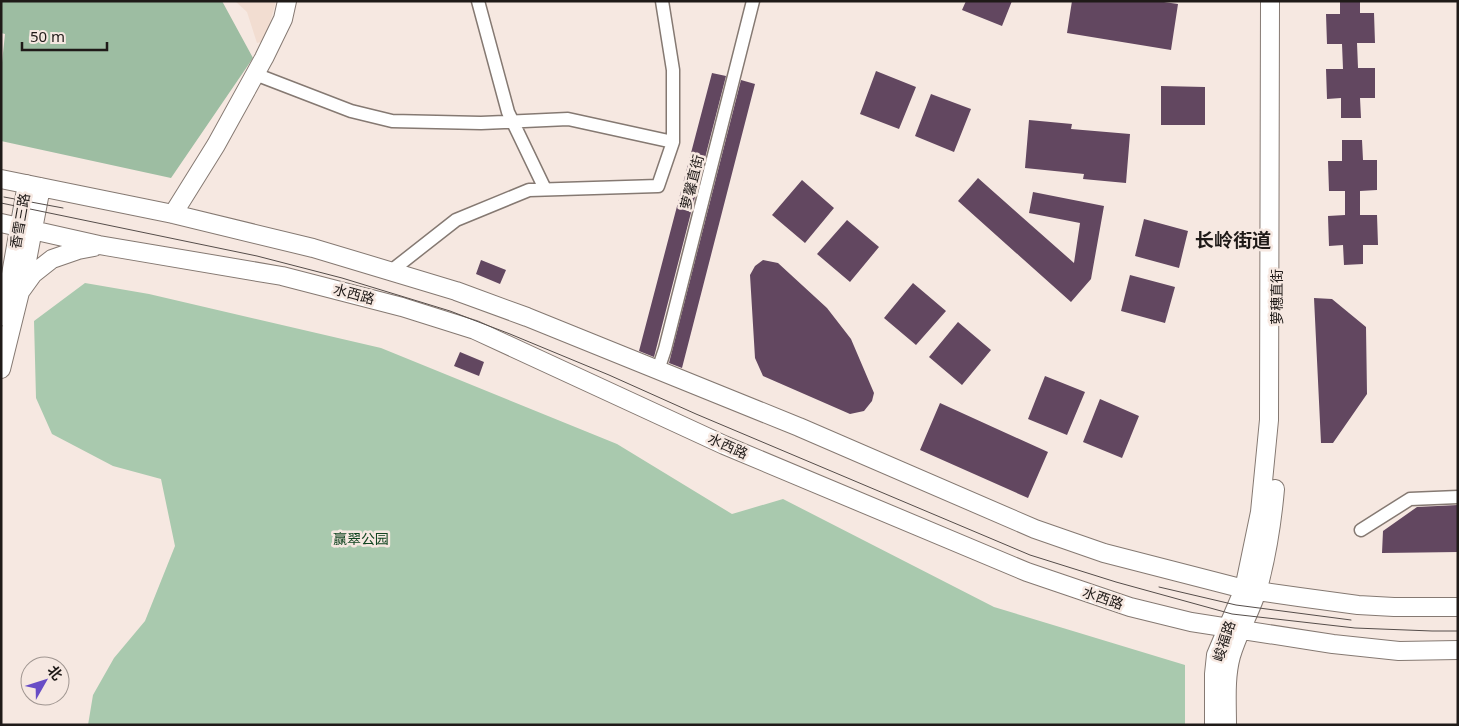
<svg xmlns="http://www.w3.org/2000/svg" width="1459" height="726" viewBox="0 0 1459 726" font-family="'Noto Sans','Noto Sans SC',sans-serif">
	<rect width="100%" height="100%" fill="#f6e8e1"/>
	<path fill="#f2ddd1" d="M235 1H276L265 41 257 43 247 12Z"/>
	<path fill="#a9c9ae" d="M85 283 149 294 381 348 617 444 732 514 783 499 994 607 1185 665V725H88L93 695 114 658 145 621 175 546 161 479 113 466 52 434 36 398 34 321Z"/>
	<path fill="#9dbda2" d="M1 1H222L253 58 171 178 1 141V72L5 34 1 33Z"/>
	<path fill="#624760" d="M966 1H1012L1002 26 962 10Z
		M1072 1H1157L1178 4 1171 50 1067 33Z
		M1340 1H1360V13H1374L1375 43H1357L1358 68H1375V98H1360L1361 118H1341V98L1327 99 1326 69H1343L1342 44H1327L1326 14H1340Z
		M876 71 916 87 899 129 860 114Z
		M712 73 726 76 654 357 639 351Z
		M741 80 755 84 682 368 669 363Z
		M1161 86 1205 87V125H1161Z
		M931 94 971 109 954 152 915 136Z
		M1029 120 1072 124 1071 129 1130 134 1126 183 1083 179 1084 174 1025 168Z
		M1342 140H1362L1363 160H1377V190L1360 191V215H1377L1378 245H1363V264L1344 265 1343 245 1329 246 1328 216 1345 215V191H1329L1328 161H1342Z
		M978 178 1074 263 1080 223 1029 213 1033 192 1104 206 1091 279 1071 302 958 201Z
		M802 180 834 208 805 243 772 215Z
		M1144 219 1188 231 1179 268 1135 256Z
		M847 220 879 247 850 282 817 254Z
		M481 260 506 270 500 284 476 274Z
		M763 260 778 263 827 308 851 339 874 393 872 401 864 411 850 414 763 376 755 358 750 275 755 266Z
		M1130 275 1175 287 1165 323 1121 311Z
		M913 283 946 311 916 345 884 318Z
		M1314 298 1332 299 1366 327 1367 394 1333 443H1321Z
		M958 322 991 350 962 385 929 357Z
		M460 352 484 362 479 376 454 366Z
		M1045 376 1085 392 1067 435 1028 419Z
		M1100 399 1139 416 1122 458 1083 442Z
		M940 403 1048 452 1028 498 920 450Z
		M1458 505V552L1382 553 1383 531 1417 507Z"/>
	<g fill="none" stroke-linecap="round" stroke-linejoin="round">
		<defs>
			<path id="street" d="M478 1 508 112 545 189
				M255 74 351 111 392 121 481 123 568 119 673 142
				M391 271 456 220 529 190 658 186 673 142V70L662 1
				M658 370 665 349 753 1
				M1361 530 1410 499 1458 497"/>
			<path id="secondary" d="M1 179 173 214 313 248 456 291 527 317 799 427 1035 529 1104 553 1244 589 1299 597 1358 605 1394 607H1458
				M173 214 216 145 264 58 283 19 287 1
				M1 223 99 245 282 276 402 307 475 330 724 445 1027 572 1130 607 1191 622 1333 644 1399 651 1458 650
				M22 287 41 187
				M1 316 10 280 27 184
				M1 369 20 292 33 274 52 259 78 250 94 247
				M1214 725V674L1216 655 1244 589 1260 512 1269 420 1270 1
				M1227 725C1227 702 1225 678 1231 656 1238 632 1251 611 1258 588 1267 555 1272 523 1275 489"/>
		</defs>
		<use href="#street" stroke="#857972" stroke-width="15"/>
		<use href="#secondary" stroke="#857972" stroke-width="20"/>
		<use href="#street" stroke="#fff" stroke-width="12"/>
		<use href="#secondary" stroke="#fff" stroke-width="18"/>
		<path stroke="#554d4a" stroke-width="1" d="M4 197 63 208
			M1 203 257 256 342 278 450 311 510 334 609 375 696 414 1030 555 1116 582 1232 614 1355 628 1432 631H1458
			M1159 587 1236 605 1351 620"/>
	</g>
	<g text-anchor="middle" stroke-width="5" stroke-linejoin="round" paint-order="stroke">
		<g font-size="14" fill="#1f1a18" stroke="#f6e8e1">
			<text transform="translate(692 182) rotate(-76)" y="5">萝馨直街</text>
			<text transform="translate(20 221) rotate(-80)" y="5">香雪三路</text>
			<text transform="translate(354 294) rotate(15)" y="5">水西路</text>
			<text transform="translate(1277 297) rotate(-90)" y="5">萝穗直街</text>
			<text transform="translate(728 446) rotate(24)" y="5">水西路</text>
			<text transform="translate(1103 598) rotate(19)" y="5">水西路</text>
			<text transform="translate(1224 641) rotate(-72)" y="5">峻福路</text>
		</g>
		<g font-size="14" fill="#114420" stroke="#f6e8e1">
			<text x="361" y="544">赢翠公园</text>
		</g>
		<g font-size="19" font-weight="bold" fill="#1f1a18" stroke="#f6e8e1">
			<text x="1233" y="247">长岭街道</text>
		</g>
	</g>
	<rect width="1459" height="726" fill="none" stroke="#1f1a18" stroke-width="5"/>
	<g transform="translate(45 681) rotate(51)"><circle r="24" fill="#f6e8e1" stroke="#a09691"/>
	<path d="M0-4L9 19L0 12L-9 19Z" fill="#684dc6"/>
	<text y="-8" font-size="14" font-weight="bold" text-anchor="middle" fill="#1f1a18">北</text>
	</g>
	<path d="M22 42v8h85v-8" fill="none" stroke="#1f1a18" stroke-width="2.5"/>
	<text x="30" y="42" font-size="15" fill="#1f1a18" stroke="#f6e8e1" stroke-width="4" paint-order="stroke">50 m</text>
</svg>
